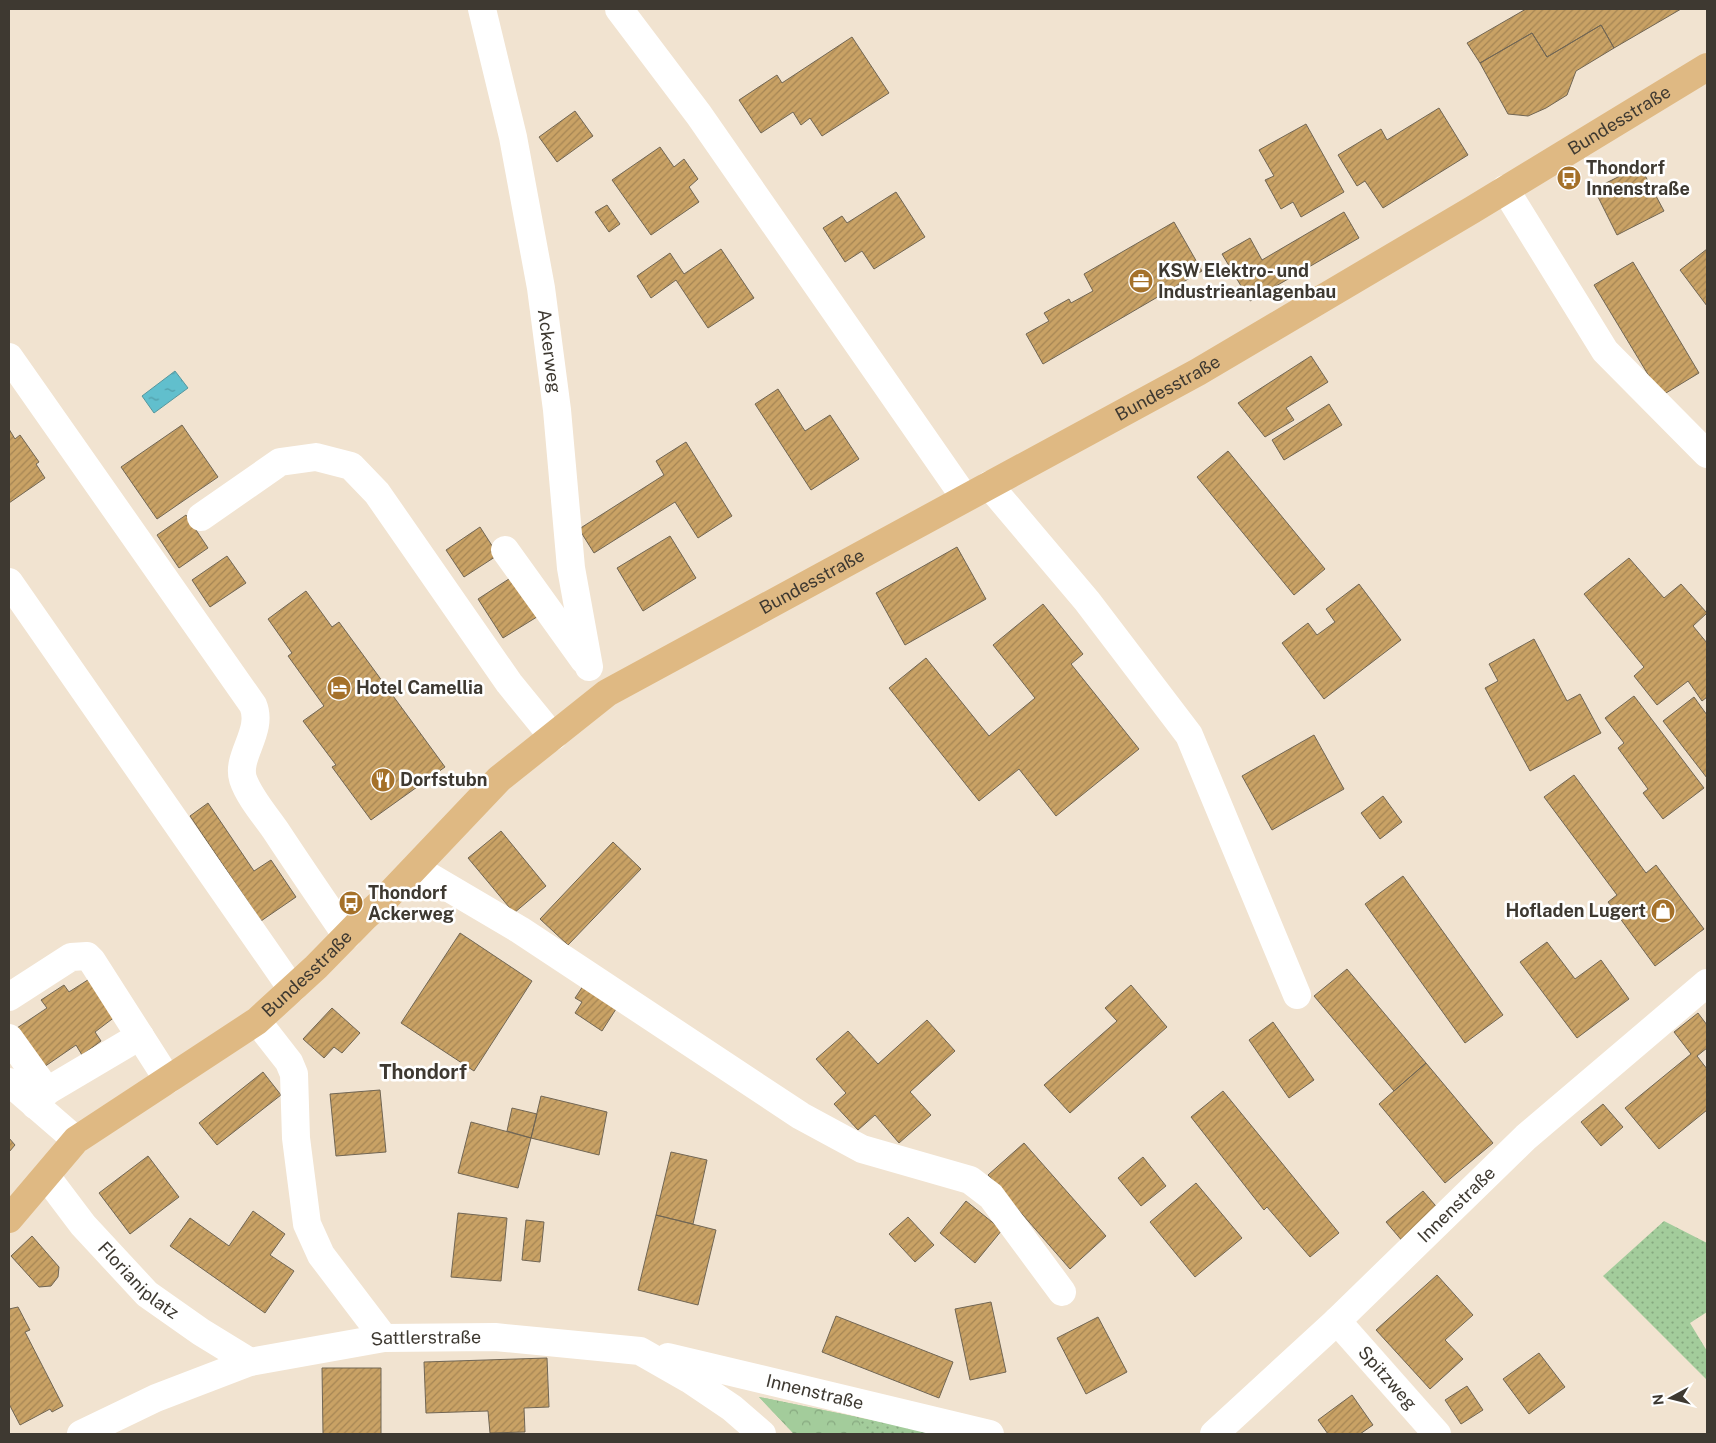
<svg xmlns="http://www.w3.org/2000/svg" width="1716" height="1443" viewBox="0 0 1716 1443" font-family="'Public Sans',sans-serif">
	<defs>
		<pattern id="grass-dots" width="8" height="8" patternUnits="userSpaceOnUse" patternTransform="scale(1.25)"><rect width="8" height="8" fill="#a3cc9b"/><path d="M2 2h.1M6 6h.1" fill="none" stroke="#86a77f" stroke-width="1.8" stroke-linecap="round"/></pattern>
		<pattern id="forest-crowns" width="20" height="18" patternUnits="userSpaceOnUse" patternTransform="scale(1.25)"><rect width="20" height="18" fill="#a3cc9b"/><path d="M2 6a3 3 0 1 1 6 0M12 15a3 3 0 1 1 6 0" fill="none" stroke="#86a77f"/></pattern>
		<pattern id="water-ripples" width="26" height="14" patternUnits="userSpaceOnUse" patternTransform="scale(1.25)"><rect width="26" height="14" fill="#61bfcd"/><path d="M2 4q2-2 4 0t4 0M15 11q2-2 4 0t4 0" fill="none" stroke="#519ca7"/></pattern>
		<pattern id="building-hatch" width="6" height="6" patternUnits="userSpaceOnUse" patternTransform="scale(1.25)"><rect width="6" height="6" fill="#c9a265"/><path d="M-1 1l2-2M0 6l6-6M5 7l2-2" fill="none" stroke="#a58554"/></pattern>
	</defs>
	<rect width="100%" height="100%" fill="#f1e3d0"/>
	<path fill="url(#grass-dots)" d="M1664 1221 1707 1243V1312L1690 1323 1707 1351V1380L1603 1276Z
		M759 1397 930 1432 928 1434H794Z"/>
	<path fill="url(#forest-crowns)" d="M759 1397 857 1417 865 1434H794Z"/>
	<path fill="url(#water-ripples)" stroke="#56979e" d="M175 371 188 388 154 413 142 396Z"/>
	<path fill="url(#building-hatch)" stroke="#716654" d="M1526 9H1681L1614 48 1601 25 1547 57 1532 33 1480 63 1467 43Z
		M1601 25 1614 48 1576 71 1567 95 1546 108 1528 116 1508 114 1480 63 1532 33 1547 57Z
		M852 37 889 93 822 136 810 118 801 125 793 112 761 133 739 100 777 75 782 83Z
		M1439 108 1468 155 1383 208 1365 181 1357 186 1338 155 1381 129 1387 140Z
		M575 111 593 136 557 162 539 137Z
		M1306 124 1344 192 1301 217 1293 202 1281 209 1265 180 1274 176 1259 150Z
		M660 147 674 167 684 159 698 179 689 187 699 202 651 235 612 180Z
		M1640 166 1664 211 1617 235 1594 189Z
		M896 192 925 237 874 269 862 251 845 262 823 228 842 216 847 223Z
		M607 205 620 224 609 232 595 212Z
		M1344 212 1359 238 1250 301 1222 254 1250 238 1262 260Z
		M1174 222 1202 271 1043 364 1026 334 1049 321 1044 313 1069 299 1071 303 1093 291 1084 274Z
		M721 249 754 298 708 328 676 280 651 298 637 276 670 253 684 274Z
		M1707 249V306L1680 270Z
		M1633 262 1699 373 1661 396 1594 285Z
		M1311 356 1328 382 1286 408 1294 420 1265 437 1238 403Z
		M778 389 805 431 830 415 859 459 811 490 755 404Z
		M1329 404 1342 425 1284 460 1272 440Z
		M182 425 218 477 157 519 121 467Z
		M9 429 15 439 20 435 39 462 36 464 45 478 9 503Z
		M686 442 732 516 698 538 675 502 594 553 579 529 664 475 656 461Z
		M1228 451 1325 569 1294 595 1197 477Z
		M186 515 208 548 179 568 157 535Z
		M480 527 498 555 464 577 446 550Z
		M670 536 696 578 643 611 617 568Z
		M957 547 986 599 905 645 876 593Z
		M227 556 246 583 210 607 192 580Z
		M1629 558 1664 598 1681 584 1707 613 1693 626 1707 643V697L1702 701 1688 681 1657 705 1634 676 1644 667 1584 594Z
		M515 575 540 615 503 638 478 599Z
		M1359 584 1401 640 1324 699 1282 643 1308 623 1317 635 1335 622 1326 609Z
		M306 591 332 627 339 622 445 767 371 820 332 767 336 765 303 721 324 706 288 656 292 653 268 619Z
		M1043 604 1083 654 1071 664 1139 749 1056 816 1019 769 979 801 889 688 926 658 989 736 1035 698 993 645Z
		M1534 639 1567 701 1580 694 1601 733 1530 771 1485 688 1498 681 1489 664Z
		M1634 696 1704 788 1663 819 1643 793 1648 789 1618 748 1624 743 1605 718Z
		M1694 697 1707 715V778L1663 721Z
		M1314 735 1344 789 1272 830 1242 776Z
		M1574 775 1646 873 1656 865 1704 929 1655 966 1608 902 1617 895 1544 797Z
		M1383 796 1402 822 1380 839 1361 813Z
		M208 803 254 871 271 860 296 897 261 921 190 816Z
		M501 831 546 886 514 913 468 858Z
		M613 842 641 869 568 945 540 919Z
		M1403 876 1503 1015 1465 1043 1365 904Z
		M460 933 532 981 474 1071 401 1023Z
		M1547 942 1575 979 1601 960 1629 999 1577 1038 1520 962Z
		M1347 969 1426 1063 1394 1091 1314 996Z
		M94 976 120 1013 95 1032 101 1041 82 1055 76 1045 44 1067 17 1028 47 1008 41 1000 64 985 69 992Z
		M1131 985 1167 1027 1070 1113 1044 1085 1117 1021 1105 1008Z
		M583 986 616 1009 602 1031 575 1013 582 1002 575 998Z
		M332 1008 360 1033 342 1053 334 1047 324 1058 303 1039Z
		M1698 1013 1707 1025V1048L1697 1056 1707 1069V1110L1659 1149 1625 1108 1691 1054 1674 1032Z
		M927 1020 955 1051 910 1092 931 1115 899 1143 875 1115 858 1130 834 1104 846 1093 816 1059 848 1031 878 1064Z
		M1273 1022 1314 1080 1289 1098 1249 1040Z
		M1426 1063 1493 1143 1445 1183 1379 1104Z
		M263 1072 281 1095 217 1145 199 1123Z
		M380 1090 386 1152 336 1156 330 1094Z
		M1223 1091 1339 1233 1310 1257 1267 1207 1264 1210 1191 1117Z
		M541 1096 607 1112 599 1155 531 1138Z
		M1603 1104 1623 1127 1601 1146 1581 1122Z
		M512 1108 537 1114 531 1138 507 1131Z
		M471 1122 531 1138 518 1188 458 1173Z
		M9 1138 15 1145 9 1152Z
		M1024 1143 1106 1236 1070 1269 988 1175Z
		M671 1152 707 1160 693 1224 656 1215Z
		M148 1156 179 1197 130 1234 99 1193Z
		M1143 1157 1166 1186 1141 1206 1118 1178Z
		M1196 1183 1242 1238 1195 1277 1150 1222Z
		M1423 1191 1441 1212 1404 1243 1386 1222Z
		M966 1201 1002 1230 975 1263 940 1233Z
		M253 1211 285 1234 270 1255 294 1271 265 1313 170 1246 190 1218 229 1246Z
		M458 1213 507 1218 501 1281 451 1277Z
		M656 1215 716 1230 698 1305 638 1290Z
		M908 1217 934 1245 915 1262 889 1234Z
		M526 1220 544 1222 540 1262 522 1260Z
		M32 1236 59 1267 58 1277 51 1286 39 1287 11 1256Z
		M1437 1275 1473 1315 1445 1340 1463 1359 1430 1389 1376 1330Z
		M991 1302 1006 1372 970 1380 955 1309Z
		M18 1307 30 1330 25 1332 63 1406 52 1412 50 1409 20 1425 9 1404V1309Z
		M836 1316 953 1362 939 1398 822 1352Z
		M1098 1317 1127 1372 1086 1394 1057 1338Z
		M1539 1353 1565 1387 1529 1414 1503 1379Z
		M547 1358 549 1407 524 1408 525 1432 490 1433 488 1411 426 1413 424 1362Z
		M322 1368H381V1434H323Z
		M1467 1386 1483 1410 1461 1424 1445 1400Z
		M1352 1395 1373 1425 1360 1434H1328L1318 1420Z"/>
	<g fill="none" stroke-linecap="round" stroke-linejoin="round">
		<g stroke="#fff" stroke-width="28">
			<path id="s1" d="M482 9 513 137 541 288 557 410 571 568 589 667"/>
			<path d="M619 9 699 115 965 498"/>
			<path d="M1505 189 1605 351 1707 454"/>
			<path d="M9 357 253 705C264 731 236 756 243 779 249 797 265 815 276 831 299 866 323 901 347 936"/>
			<path d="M989 485 1087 601 1189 735 1297 995"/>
			<path d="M201 517 280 462 316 457 351 466 377 493 509 683 553 737"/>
			<path d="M505 550 584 660"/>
			<path d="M9 582 292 989"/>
			<path d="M415 868 520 930 801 1116 862 1149 970 1180 991 1196 1062 1292"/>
			<path d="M9 997 71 957 87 956 92 961 168 1080"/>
			<path d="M257 1021 289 1062 294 1074 296 1138 307 1224 321 1255 384 1338"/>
			<path d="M9 1038 47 1091"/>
			<path d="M9 1082 76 1140"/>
			<path d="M35 1105 47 1091 140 1036"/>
			<path id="s2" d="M46 1176 83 1225 147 1294 201 1332 250 1362"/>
			<path id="s3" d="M1337 1321 1437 1434"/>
			<path id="s4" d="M668 1357 990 1434"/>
			<path id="s5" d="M81 1434 156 1398 250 1362 384 1338 495 1337 640 1351 689 1379 732 1408 762 1434"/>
			<path id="s6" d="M1214 1434 1337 1321 1526 1137 1707 983"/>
		</g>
		<path stroke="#dfb983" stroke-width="28" id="s7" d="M9 1219 76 1140 257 1021 316 967 364 918 386 898 499 779 607 693 1198 372 1472 210 1707 67"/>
	</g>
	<defs>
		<symbol id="bus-disc" viewBox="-11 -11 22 22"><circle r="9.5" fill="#a57129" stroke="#fff"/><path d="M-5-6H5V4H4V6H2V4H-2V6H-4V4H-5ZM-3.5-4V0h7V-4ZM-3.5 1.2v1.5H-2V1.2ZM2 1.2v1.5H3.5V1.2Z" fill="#fff"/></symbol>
		<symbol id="office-disc" viewBox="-11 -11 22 22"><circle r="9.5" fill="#a57129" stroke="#fff"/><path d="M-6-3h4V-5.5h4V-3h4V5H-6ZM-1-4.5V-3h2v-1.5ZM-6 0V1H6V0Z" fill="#fff"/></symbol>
		<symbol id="hotel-disc" viewBox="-11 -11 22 22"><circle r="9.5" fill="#a57129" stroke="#fff"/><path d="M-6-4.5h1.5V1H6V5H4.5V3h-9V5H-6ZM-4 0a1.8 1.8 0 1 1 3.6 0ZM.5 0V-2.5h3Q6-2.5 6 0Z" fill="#fff"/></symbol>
		<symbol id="restaurant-disc" viewBox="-11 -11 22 22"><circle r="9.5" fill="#a57129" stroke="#fff"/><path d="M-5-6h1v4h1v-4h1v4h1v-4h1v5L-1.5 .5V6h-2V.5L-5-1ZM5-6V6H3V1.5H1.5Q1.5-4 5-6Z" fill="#fff"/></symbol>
		<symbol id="shop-disc" viewBox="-11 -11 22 22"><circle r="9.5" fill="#a57129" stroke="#fff"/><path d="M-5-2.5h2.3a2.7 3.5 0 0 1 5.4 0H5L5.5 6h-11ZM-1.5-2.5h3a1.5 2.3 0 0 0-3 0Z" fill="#fff"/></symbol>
	</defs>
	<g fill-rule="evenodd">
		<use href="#bus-disc" x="1555" y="164" width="28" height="28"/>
		<use href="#office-disc" x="1127" y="267" width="28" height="28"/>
		<use href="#hotel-disc" x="325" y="674" width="28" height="28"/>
		<use href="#restaurant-disc" x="369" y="766" width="28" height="28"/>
		<use href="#bus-disc" x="337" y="889" width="28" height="28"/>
		<use href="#shop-disc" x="1649" y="897" width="28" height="28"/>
	</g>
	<g text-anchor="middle" stroke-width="5" stroke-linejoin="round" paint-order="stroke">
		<g font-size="18" fill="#3e3931" stroke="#fff">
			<text dy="6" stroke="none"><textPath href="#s7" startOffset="1964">Bundesstraße</textPath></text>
			<text dy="6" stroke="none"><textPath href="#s1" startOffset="349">Ackerweg</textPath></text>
			<text dy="6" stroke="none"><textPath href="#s7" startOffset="1439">Bundesstraße</textPath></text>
			<text dy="6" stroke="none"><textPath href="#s7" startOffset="1034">Bundesstraße</textPath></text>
			<text dy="6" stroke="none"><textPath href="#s7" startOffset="389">Bundesstraße</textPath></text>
			<text dy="6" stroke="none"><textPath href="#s6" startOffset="334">Innenstraße</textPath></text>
			<text dy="6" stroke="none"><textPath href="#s2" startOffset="140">Florianiplatz</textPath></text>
			<text dy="6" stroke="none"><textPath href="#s5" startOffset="362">Sattlerstraße</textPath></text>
			<text dy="6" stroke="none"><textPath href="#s3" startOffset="76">Spitzweg</textPath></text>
			<text dy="6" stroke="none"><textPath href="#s4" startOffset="151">Innenstraße</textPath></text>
		</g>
		<g font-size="18" font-weight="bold" fill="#3e3931" stroke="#fff" text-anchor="start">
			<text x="1586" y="174">Thondorf<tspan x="1586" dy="21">Innenstraße</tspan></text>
			<text x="1158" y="277">KSW Elektro- und<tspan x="1158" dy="21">Industrieanlagenbau</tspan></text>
			<text x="356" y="694">Hotel Camellia</text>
			<text x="400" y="786">Dorfstubn</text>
			<text x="368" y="899">Thondorf<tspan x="368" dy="21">Ackerweg</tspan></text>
			<text x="1646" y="917" text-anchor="end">Hofladen Lugert</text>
		</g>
		<g font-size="20" font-weight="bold" fill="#3e3931" stroke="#fff">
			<text x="423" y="1079">Thondorf</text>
		</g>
	</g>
	<rect width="1716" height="1443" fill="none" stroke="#3e3931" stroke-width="20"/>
	<g transform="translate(1671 1398) rotate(263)" stroke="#ffffff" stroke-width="4" paint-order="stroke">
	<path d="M0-4L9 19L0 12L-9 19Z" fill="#3e3931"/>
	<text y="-8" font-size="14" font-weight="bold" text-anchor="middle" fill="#3e3931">N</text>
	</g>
</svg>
